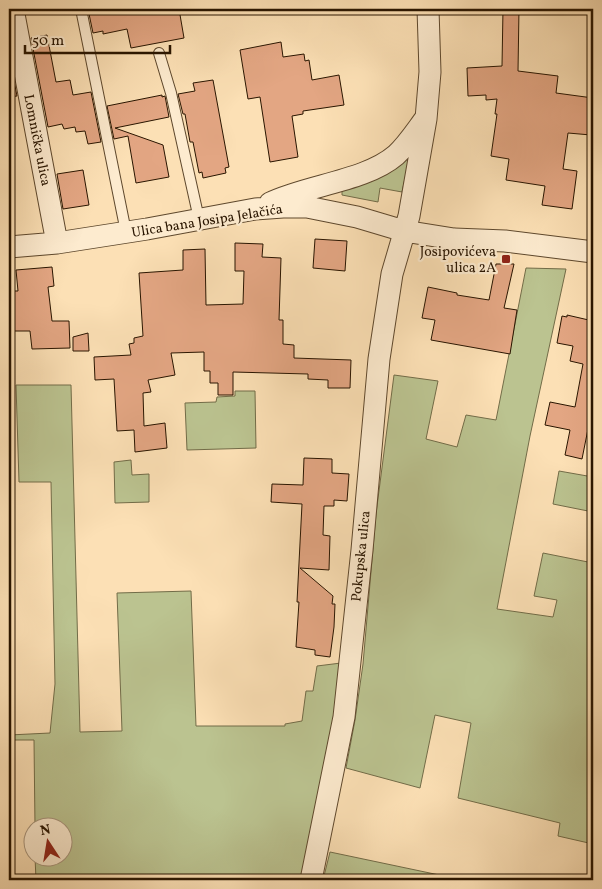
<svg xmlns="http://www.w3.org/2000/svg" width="602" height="889" viewBox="0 0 602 889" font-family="Vollkorn,serif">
	<rect width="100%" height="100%" fill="#fce0b5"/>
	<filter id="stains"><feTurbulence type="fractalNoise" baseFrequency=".004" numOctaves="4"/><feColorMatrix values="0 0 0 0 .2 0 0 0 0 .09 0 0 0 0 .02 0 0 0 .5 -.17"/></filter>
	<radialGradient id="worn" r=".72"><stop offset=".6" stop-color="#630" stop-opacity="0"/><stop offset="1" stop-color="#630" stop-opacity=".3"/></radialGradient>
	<path fill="#bbc390" stroke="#726c48" d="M410 156 402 192 380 188 378 202 342 195V187Z
		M526 268 566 269 530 436 497 609 553 617 557 600 534 596 543 553 593 563V800L588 822 593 824V844L558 836 560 823 458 798 471 723 435 715 420 788 346 768 355 720 363 664 376 514 394 375 438 381 426 439 457 447 466 415 496 420Z
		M16 385H71L80 732 122 731 117 593 191 591 196 726H285V724L302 721 306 691H313L317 666 341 663 335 717 301 880H36L35 857 62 856V826H35L34 740H9V735L50 733 55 684 51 482H19Z
		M235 391H255L256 448 187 450 185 403 216 402 217 397 235 396Z
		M131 460 132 475 149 474V502L115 503 114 462Z
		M559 471 593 477V487L588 511 553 504Z
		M330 852 463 880H323Z"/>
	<path fill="#e3a683" stroke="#291500" d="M88 9H179L184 38 131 48 127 29 103 34V31L93 33Z
		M503 9H519L518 71 558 76 556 93 593 98 591 135 568 133 563 169 577 171 572 209 542 205 545 186 506 180 509 159 491 156 497 114H495L497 99 486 100V95L468 96 467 68 502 66Z
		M47 35 56 82 70 80 73 95 91 92 101 142 88 144 85 131 76 132 75 127 64 129 62 124 48 127 31 38Z
		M281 42 283 57 304 54 305 61 309 60 312 80 339 75 344 105 303 111V114L292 116 298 157 270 162 260 97 248 99 240 50Z
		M12 71 17 96 9 97V72Z
		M213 80 229 167 225 168 226 173 203 178 202 172 199 173 193 142H190L185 114H183L178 94 195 91 193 83Z
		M162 95V97L165 96 169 117 115 128 163 145 169 177 136 183 128 136 114 139 107 106Z
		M83 170 89 205 63 209 57 174Z
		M315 239 347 241 345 271 313 268Z
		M235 243 263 244 262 257 281 258 279 320H283V344L294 345V358L351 360 350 388H328V380L308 379V374L233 372V395H218V383H210V371H204V352L171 353 175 375 148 380 151 392 143 393 144 426 165 423 167 448 135 452 134 430 117 431 114 379 95 380 94 357 131 355 129 344 134 343V338L143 336 139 273 183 270V250L205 249 206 305 243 304 244 271H235Z
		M496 264H514L504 308 517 310 510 354 431 340 435 320 422 318 428 287 457 293V295L489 300Z
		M52 267 54 286 48 287 52 321H69L70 348 32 349 30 331H9V291H18L16 270Z
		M567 315 593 321V419H590L582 459 565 455 570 430 545 425 550 402 575 407 583 364 570 361 573 346 557 343 562 316 567 317Z
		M88 333 89 351H73V337Z
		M304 458 332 459V473L349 474 347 501 334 500V506H324L323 535 330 536 329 570 300 568 333 596 332 604H335L334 627 330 657 315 655V650L296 647 299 602H297L302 504 271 502 272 484 303 485Z"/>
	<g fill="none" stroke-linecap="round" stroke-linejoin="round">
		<defs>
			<path id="lane" d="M81 9 126 232
				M159 53 171 93 199 219"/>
			<path id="street" d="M13 9 57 243
				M270 203C307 185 366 181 396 155 407 145 416 131 425 119
				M9 247 57 243 147 229 255 209 283 207H307L357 217 404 231 454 239 505 241 593 252
				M311 880 344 717 362 550 379 359 392 274 409 216 426 119 430 72 428 9"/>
		</defs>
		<use href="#lane" stroke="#5e482d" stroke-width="12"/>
		<use href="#street" stroke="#5e482d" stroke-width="23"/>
		<use href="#lane" stroke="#fdebcf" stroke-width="10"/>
		<use href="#street" stroke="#fdebcf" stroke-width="21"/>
	</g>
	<rect fill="#8f2418" stroke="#fdebcf" stroke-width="2" x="501" y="254" width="10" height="10" rx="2.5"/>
	<g text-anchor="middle" stroke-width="4.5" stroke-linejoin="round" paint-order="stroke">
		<g font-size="14" fill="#291500" stroke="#fdebcf">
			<text transform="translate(38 140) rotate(79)" y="5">Lomnička ulica</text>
			<text transform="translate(207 220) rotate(-9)" y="5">Ulica bana Josipa Jelačića</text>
			<text transform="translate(360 556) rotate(-84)" y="5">Pokupska ulica</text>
		</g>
		<g font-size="14" fill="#291500" stroke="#fdebcf" text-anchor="end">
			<text x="496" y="256">Josipovićeva<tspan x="496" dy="16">ulica 2A</tspan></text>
		</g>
	</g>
	<rect width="602" height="889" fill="none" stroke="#fce0b5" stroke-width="30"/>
	<rect x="10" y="10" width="582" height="869" fill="none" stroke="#291500" stroke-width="2.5"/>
	<rect x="15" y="15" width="572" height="859" fill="none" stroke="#291500"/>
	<g transform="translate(48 842) rotate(348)"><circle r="24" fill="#fdebcf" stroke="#a8957c"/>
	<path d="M0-4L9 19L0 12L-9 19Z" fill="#8f2418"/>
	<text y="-8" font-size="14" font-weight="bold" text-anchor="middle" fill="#291500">N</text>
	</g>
	<path d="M25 45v8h145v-8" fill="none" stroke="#291500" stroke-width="2.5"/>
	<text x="32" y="45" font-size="15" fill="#291500" stroke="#fdebcf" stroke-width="4" paint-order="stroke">50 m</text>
	<rect width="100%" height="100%" filter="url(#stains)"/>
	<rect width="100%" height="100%" fill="url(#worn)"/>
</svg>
